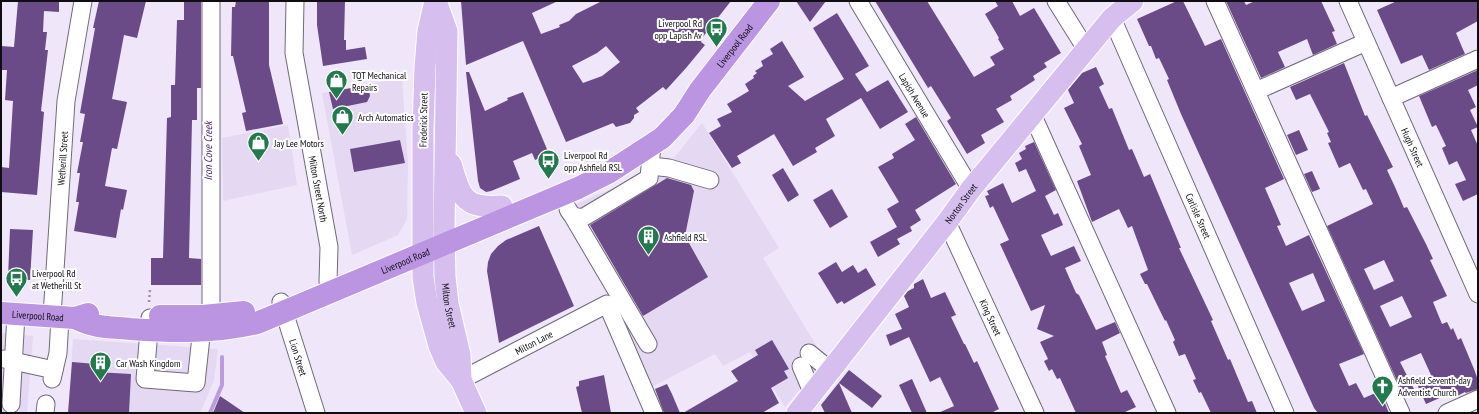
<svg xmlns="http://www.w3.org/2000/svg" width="1479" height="414" viewBox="0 0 1479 414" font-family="'PT Sans Narrow',sans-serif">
	<rect width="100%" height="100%" fill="#efe6fa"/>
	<path fill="#e4d8f3" d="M402 78 408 164 407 219 398 235 352 255 322 93Z
		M702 123 779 248 763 258 825 360 785 407 750 352 723 366 715 354 648 389 620 326 629 323 562 210 669 164Z
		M288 125 297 185 223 201 222 138Z
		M1 333 33 336 27 413H1Z
		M73 339 218 349 214 380 200 413H68Z"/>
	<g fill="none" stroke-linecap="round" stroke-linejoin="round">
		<path stroke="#bc9bde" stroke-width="4" d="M210 413 222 385V357"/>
	</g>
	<path fill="#6a4b88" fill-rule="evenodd" d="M18 1H59V12L44 11 43 32H47L45 50H48L41 111 44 112 37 195 1 192V167L9 168 13 101 5 100 7 70H1V46L14 47Z
		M99 1H146L137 38 124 35 112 99 127 102 117 149 112 148 105 186 127 190 123 210 121 209 116 238 74 231 79 202H76L80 173H77L83 142H80L85 114 80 113 95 28H93Z
		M184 1H201V88H197V120H192L189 258 201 259V285H151V258H163L167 118 171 117V85H175L177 20H184Z
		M236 1H269V65L283 124 246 131 242 113 246 112 233 56H231L232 7H235Z
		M317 1H345L344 40H346V50L365 47 367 59 323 66 317 25Z
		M461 1H558L532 13 541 34 560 27 559 25 569 21 576 14 602 1H731L702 38 701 42 705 45 686 68 666 90 663 87 636 108 639 112 634 115V118L630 123 616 127 613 123 566 142 523 41 466 65ZM606 46 620 62 602 76 583 83 572 66 597 53Z
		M796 1H826L810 22Z
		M875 1H927L974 77 995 65 990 57 1004 49 998 39 999 38 985 14 998 6 995 1H1012L1020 16 1034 8 1061 53 1044 63 1047 67 1033 76 1035 80 1010 96 1012 100 996 109 1004 122 981 135 985 143 967 154 947 121 951 118 931 86 928 88Z
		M1177 1H1183L1205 46 1221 39 1284 179 1265 188 1281 225 1277 226 1286 246 1309 235 1364 354 1339 364 1349 386 1356 383 1364 398 1380 391 1389 413H1318L1314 408 1181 114 1167 80 1169 79 1159 58 1156 59 1151 46H1149L1137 19ZM1313 273 1325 301 1302 311 1289 283Z
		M1226 1H1244L1246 5 1255 1H1321L1335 31 1332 32 1337 44 1313 55 1307 39 1278 52 1285 67 1261 78Z
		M1397 1H1478V21L1456 33 1465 54 1429 70 1422 55 1401 64 1377 10Z
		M837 13 869 66 855 74 867 92 888 80 908 112 880 129 861 98 826 119 835 136 815 148 817 152 793 166 774 134 737 156 741 163 732 168 709 133 721 126 717 119 732 112 727 104 749 91 745 84 754 78 753 76 757 73 755 71 763 66 761 61 773 54 770 49 782 41 804 77 788 86 805 101 844 79 813 28Z
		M1344 63 1365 116 1367 115 1393 167 1387 170 1395 187 1404 208 1407 207 1426 244 1433 259 1430 260 1447 296 1433 302 1442 324 1447 322 1451 330 1453 328 1458 340 1461 338 1474 369 1478 380V389L1466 393 1465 392 1453 398 1451 393 1426 404 1416 382 1431 375 1421 353 1400 362 1415 391 1404 396 1327 226 1373 204 1366 189 1363 190 1350 163 1339 168 1328 143 1331 142 1327 133 1329 132 1310 94 1296 100 1290 87ZM1384 260 1394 281 1374 290 1364 269ZM1402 296 1412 317 1390 327 1380 306Z
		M1096 67 1104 84 1099 87 1109 109 1112 108 1129 150 1132 149 1144 177 1150 174 1181 248H1179L1213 320 1211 321 1228 360 1230 359 1248 402 1252 401 1257 413H1211L1201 392 1199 393 1193 380 1196 379 1185 354 1179 356 1173 342 1175 340 1166 320 1165 321 1147 284H1145L1140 274 1148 270 1132 226 1128 228 1119 209 1092 222 1077 181 1091 175 1079 146 1082 144 1064 108 1074 103 1068 90 1082 73Z
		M1478 70V85L1468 90 1476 107 1470 110 1478 127 1471 130 1478 146V194L1463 201 1455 184 1466 180 1457 161 1449 165 1442 148 1446 146 1436 125 1432 127 1419 96Z
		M466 72H469L485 111 508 100 507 98 523 92 549 154 535 160 532 153 513 161 520 179 491 191 486 192 480 188 478 181Z
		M368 85 370 96 367 102 333 109 329 92Z
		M916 117 956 184 915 210 921 220 910 227 912 231 897 239 900 244 878 257 870 242 897 227 887 209 899 202 878 167 894 158 892 154 915 140 905 124Z
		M1299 130 1308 150 1296 155 1287 135Z
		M400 140 405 163 354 172 350 149Z
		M1034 142 1056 190 1045 196 1054 215 1058 213 1063 225 1041 235 1051 256 1074 246 1081 261 1065 268 1076 293 1079 295 1096 330 1115 322 1120 333 1102 342 1107 355 1105 356 1121 393 1127 390 1136 407 1123 413H1076L1060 378 1057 379 1052 369 1049 371 1044 361 1048 359 1040 342 1054 336 1037 329 1045 305 1031 311 1000 244 1009 240 993 206 990 208 985 196 989 195 987 191 1003 183 1012 203 1036 191 1026 169 1019 172 1015 163 1022 159 1019 153 1026 149 1025 146Z
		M783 168 799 195 788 202 772 175Z
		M1312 171 1320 189 1312 192 1304 174Z
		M667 178 691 185 694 191 685 236 708 277 643 316 590 225Z
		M832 189 848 217 830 228 813 200Z
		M539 226 574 306 499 343 487 271 488 262 491 254 498 246 506 240Z
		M10 229 33 230 30 280 8 278Z
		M836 262 842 272 853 265 858 273 866 268 876 285 844 304 842 301 837 304 818 273Z
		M923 279 931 298 945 292 956 315 951 317 964 344H965L974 363 977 361 999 409 991 413H938L954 406 940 377 930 382 909 337 890 346 886 335 902 329 895 314 909 307 904 296 908 291 914 288V284Z
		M772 340 789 369 784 371 788 378 771 388 779 403 762 413H683L738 381 731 371 758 355 755 350Z
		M72 362 96 364V372L131 374 129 413H68Z
		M849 370 882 396 872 408 839 383 852 413H825L821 405Z
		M604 375 611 413H582L576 387 579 386V381Z
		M912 379 927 413H912L899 385Z
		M667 384 672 394 680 413H664L655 389Z
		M220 396 245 413H213Z"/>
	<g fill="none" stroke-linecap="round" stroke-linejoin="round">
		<defs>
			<g id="minor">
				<path id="s1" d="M295 1 294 53 329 247 328 282"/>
				<path id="s2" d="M858 1 971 189"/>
				<path d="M1056 1 1086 49"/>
				<path d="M1215 1 1401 413"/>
				<path id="s3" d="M1348 1 1478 294"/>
				<path id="s4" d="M1112 18 1285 413"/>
				<path d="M1256 91 1366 42"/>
				<path d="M1391 98 1478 59"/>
				<path d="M1033 116 1167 413"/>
				<path d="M651 166 669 168 710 180"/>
				<path d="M568 209C571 216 576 218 584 217L649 178 652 145"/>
				<path d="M572 215 648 344"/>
				<path id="s5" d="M947 222 1035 413"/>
				<path id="s6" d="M281 302 316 413"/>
				<path id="s7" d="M52 316 66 101 83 1"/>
				<path d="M150 318 145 379 196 383 203 318"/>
				<path d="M211 327V1"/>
				<path d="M809 353 830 370"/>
				<path d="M4 359 54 370"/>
				<path d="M801 366 812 392"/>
				<path d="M52 379 58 353 60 318"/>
				<path id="s8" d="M461 380 607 304 654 413"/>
				<path d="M11 404 16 314"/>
				<path d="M45 413 46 404"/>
				<path d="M1447 413 1478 399"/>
			</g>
			<g id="major">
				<path d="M435 1 428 31 425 67 423 130V277L427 303 439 346 446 362 461 380 476 413"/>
				<path id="s9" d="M436 1 447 31 444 231 445 277 448 304 460 355 461 380"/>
				<path d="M451 164C461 197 463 209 502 206"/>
				<path id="s10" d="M797 413 947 222 971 189 1112 18 1133 1"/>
			</g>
			<g id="highway">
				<path id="s11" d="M1 313 75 318 88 314"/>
				<path d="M160 316H203L244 312"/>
				<path id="s12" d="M75 318C93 328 111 327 131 329 174 332 215 333 257 323L578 188 608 173 662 138 684 115 700 90 769 1"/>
			</g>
		</defs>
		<use href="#minor" stroke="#71697a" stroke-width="19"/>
		<use href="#major" stroke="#fff" stroke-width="23"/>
		<use href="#highway" stroke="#fff" stroke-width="24"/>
		<path stroke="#9992a0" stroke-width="2.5" stroke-dasharray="2 3" stroke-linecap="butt" d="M149 302 150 289"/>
		<use href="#minor" stroke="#fff" stroke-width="17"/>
		<use href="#major" stroke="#d6bfee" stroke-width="21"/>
		<use href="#highway" stroke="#bb94e2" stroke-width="22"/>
	</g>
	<defs>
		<symbol id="bus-pin" viewBox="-11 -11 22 30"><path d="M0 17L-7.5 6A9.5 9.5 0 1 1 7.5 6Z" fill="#22794c" stroke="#fff"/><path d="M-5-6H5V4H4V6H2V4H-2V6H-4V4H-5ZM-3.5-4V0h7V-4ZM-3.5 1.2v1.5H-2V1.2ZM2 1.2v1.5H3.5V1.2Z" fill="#fff"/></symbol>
		<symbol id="shop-pin" viewBox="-11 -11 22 30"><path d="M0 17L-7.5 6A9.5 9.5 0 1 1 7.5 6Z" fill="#22794c" stroke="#fff"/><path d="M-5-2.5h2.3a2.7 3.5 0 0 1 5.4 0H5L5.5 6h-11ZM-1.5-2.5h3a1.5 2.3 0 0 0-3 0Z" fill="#fff"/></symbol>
		<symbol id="building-pin" viewBox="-11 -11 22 30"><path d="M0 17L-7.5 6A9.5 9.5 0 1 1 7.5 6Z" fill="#22794c" stroke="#fff"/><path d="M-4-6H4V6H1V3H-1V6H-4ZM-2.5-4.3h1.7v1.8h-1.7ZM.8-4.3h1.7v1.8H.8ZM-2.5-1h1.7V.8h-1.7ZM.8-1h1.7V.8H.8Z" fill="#fff"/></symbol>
		<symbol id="church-pin" viewBox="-11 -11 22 30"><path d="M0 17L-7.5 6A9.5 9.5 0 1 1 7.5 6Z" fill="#22794c" stroke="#fff"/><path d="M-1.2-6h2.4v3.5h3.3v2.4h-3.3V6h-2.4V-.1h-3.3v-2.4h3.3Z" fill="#fff"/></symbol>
	</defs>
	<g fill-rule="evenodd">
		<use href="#bus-pin" x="704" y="16" width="25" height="34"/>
		<use href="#shop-pin" x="324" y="68" width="25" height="34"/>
		<use href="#shop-pin" x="330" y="104" width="25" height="34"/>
		<use href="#shop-pin" x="246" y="130" width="25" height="34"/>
		<use href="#bus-pin" x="536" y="148" width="25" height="34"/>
		<use href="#building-pin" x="636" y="224" width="25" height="34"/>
		<use href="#bus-pin" x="4" y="266" width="25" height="34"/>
		<use href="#building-pin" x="88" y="350" width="25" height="34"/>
		<use href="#church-pin" x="1370" y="374" width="25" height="34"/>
	</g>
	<g text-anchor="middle" stroke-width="4" stroke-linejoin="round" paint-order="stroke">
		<g font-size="10" fill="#0f0c12" stroke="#fff" text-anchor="start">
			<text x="702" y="27" text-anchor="end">Liverpool Rd<tspan x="702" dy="12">opp Lapish Av</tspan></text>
			<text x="352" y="79">TQT Mechanical<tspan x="352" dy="12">Repairs</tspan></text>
			<text x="358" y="121">Arch Automatics</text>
			<text x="274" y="147">Jay Lee Motors</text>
			<text x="564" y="159">Liverpool Rd<tspan x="564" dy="12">opp Ashfield RSL</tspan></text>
			<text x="664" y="241">Ashfield RSL</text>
			<text x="32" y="277">Liverpool Rd<tspan x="32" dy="12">at Wetherill St</tspan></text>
			<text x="116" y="367">Car Wash Kingdom</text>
			<text x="1398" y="384">Ashfield Seventh-day<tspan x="1398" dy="12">Adventist Church</tspan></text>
		</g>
		<g font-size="10" fill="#0f0c12" stroke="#fff">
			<text dy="4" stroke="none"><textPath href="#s12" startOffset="748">Liverpool Road</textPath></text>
			<text dy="4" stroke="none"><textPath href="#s2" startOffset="110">Lapish Avenue</textPath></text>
			<text transform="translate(423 120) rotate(-89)" y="4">Frederick Street</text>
			<text dy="4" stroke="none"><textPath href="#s3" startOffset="160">Hugh Street</textPath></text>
			<text dy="4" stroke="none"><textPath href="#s7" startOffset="158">Wetherill Street</textPath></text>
			<text dy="4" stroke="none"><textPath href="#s1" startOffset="190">Milton Street North</textPath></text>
			<text dy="4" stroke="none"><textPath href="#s10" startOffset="266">Norton Street</textPath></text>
			<text dy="4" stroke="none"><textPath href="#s4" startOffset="216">Carlisle Street</textPath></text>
			<text dy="4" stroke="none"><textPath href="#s12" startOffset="345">Liverpool Road</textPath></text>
			<text dy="4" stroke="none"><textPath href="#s9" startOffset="307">Milton Street</textPath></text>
			<text dy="4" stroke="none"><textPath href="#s11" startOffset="37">Liverpool Road</textPath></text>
			<text dy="4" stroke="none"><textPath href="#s5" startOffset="105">King Street</textPath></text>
			<text dy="4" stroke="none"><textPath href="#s8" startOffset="82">Milton Lane</textPath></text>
			<text dy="4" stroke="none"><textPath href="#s6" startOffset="58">Lion Street</textPath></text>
		</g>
		<g font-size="11" font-style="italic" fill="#451867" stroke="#fff">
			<text transform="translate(208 151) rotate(-90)" y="4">Iron Cove Creek</text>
		</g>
	</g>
	<rect width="1479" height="414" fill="none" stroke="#0f0c12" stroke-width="4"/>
</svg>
